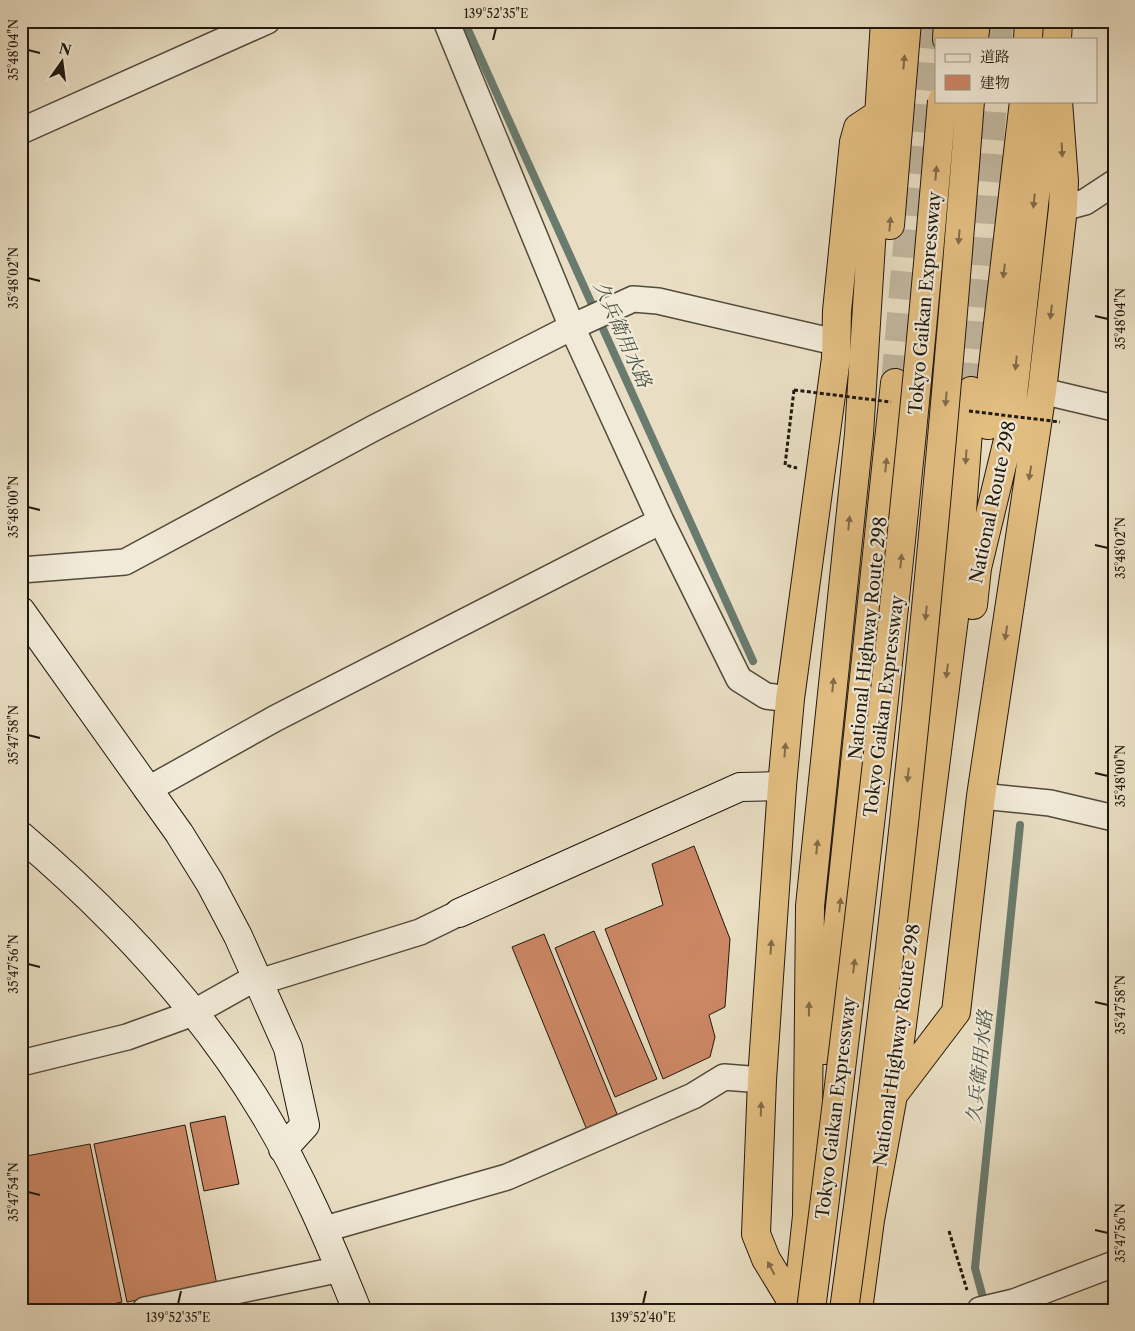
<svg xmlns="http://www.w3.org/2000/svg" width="1135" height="1331" viewBox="0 0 1135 1331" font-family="'Libre Caslon Text','Noto Serif JP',serif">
	<rect width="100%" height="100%" fill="#e9dec3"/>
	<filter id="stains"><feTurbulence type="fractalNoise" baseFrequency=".004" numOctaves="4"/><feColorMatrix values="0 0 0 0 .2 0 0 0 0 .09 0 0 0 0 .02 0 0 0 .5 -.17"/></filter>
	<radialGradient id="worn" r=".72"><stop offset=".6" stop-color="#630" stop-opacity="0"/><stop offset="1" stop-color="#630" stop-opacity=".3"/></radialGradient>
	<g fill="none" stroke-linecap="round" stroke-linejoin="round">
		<path stroke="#697b6e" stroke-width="8" d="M464 21 753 661
			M985 1305 975 1268 1020 825"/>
	</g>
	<path fill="#cc8765" stroke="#20180e" d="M694 846 730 939 725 1007 709 1015 715 1037 710 1057 663 1079 605 929 663 905 652 864Z
		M594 931 657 1079 615 1097 555 948Z
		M544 934 617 1114 587 1130 512 947Z
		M225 1116 239 1184 204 1191 190 1123Z
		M185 1125 217 1285 127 1302 94 1144Z
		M90 1144 122 1302 85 1310H29L21 1270V1157Z"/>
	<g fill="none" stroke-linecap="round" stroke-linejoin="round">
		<path stroke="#c1b69f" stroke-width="28" stroke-dasharray="28 14" stroke-linecap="butt" d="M998 39 999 21
			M895 383 927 21
			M971 391 993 101"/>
		<defs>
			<path id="street" d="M446 21 572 327 661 521 739 679 766 696 790 699
				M21 131 267 21
				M1063 208 1085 202 1114 183
				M1042 391 1114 408
				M21 570 125 562 374 428 572 327 633 299 658 301 835 342
				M147 790 276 718 661 521
				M981 796 1050 803 1114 818
				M259 982 420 932 459 913
				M21 1063 127 1037 193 1013 257 977
				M325 1229 507 1177 693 1096 724 1077 762 1080
				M145 1310 341 1269
				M980 1310 1014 1302 1114 1264"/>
			<path id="secondary" d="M21 611 179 833 210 883 238 936 288 1048 305 1125 283 1149
				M21 836C115 916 201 1008 265 1115 302 1177 330 1243 357 1310
				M459 913 740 787 782 786"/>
			<path id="highway" d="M947 39 948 21
				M974 39 976 21
				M1028 39 1029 21
				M1057 39 1058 21
				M890 225 907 21
				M988 425 992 375 1024 101
				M973 605 977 568 1008 440 1038 169 1049 102
				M825 1050 895 383
				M893 1095 956 1012 981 796 1042 391 1063 208 1064 181 1058 101
				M807 1215 810 906 859 434 885 21
				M797 1310 766 1259 756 1234 762 1080 782 786 790 699 836 358 837 311 854 142 858 128 879 114
				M797 1310 809 1197
				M858 1310 870 1220 893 1095 954 618 971 391"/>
		</defs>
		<use href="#street" stroke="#524a3b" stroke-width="28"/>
		<use href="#secondary" stroke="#20180e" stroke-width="30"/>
		<use href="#highway" stroke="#20180e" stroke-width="30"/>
		<path stroke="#20180e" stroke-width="3" stroke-dasharray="4 2.5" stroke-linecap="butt" d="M794 390 785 465 797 468
			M949 1231 967 1290"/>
		<use href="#street" stroke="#f1ead8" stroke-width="25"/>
		<use href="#secondary" stroke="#f1ead8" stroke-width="28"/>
		<use href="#highway" stroke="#e4bf82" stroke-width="28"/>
		<defs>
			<path id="highway-bridge" d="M811 1310C862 908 909 505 942 101
				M844 1310C900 909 939 505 970 101"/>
		</defs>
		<use href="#highway-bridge" stroke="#20180e" stroke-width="30" stroke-linecap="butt"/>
		<path stroke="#20180e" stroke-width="3" stroke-dasharray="4 2.5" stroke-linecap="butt" d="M794 390 891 402
			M969 411 1060 422"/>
		<use href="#highway-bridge" stroke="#e4bf82" stroke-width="28"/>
	</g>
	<defs><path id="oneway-solid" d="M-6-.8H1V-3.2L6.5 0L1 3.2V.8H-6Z" transform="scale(1.25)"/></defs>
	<g fill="#826c48">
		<use href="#oneway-solid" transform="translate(904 62) rotate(-85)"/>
		<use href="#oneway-solid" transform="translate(1062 150) rotate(87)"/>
		<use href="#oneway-solid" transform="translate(936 173) rotate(-85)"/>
		<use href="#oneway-solid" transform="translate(1034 201) rotate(96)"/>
		<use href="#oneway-solid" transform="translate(890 224) rotate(-85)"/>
		<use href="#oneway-solid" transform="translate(959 237) rotate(94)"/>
		<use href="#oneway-solid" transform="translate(1004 271) rotate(97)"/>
		<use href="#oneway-solid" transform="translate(1051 312) rotate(97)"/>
		<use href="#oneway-solid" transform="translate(1016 363) rotate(96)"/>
		<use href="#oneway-solid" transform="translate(946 399) rotate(95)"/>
		<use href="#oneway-solid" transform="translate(966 457) rotate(94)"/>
		<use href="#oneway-solid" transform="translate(886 465) rotate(-84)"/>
		<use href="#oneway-solid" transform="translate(1030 473) rotate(99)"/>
		<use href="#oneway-solid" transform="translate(849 523) rotate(-84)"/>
		<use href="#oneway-solid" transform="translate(901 561) rotate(-84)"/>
		<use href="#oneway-solid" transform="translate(926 613) rotate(96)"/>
		<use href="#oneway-solid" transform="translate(1006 633) rotate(99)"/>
		<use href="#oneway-solid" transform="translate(947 671) rotate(97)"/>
		<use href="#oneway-solid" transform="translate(833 685) rotate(-84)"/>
		<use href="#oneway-solid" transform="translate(785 750) rotate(-85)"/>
		<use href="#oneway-solid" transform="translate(908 775) rotate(96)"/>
		<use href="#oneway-solid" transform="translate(817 847) rotate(-84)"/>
		<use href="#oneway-solid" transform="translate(840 905) rotate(-84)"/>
		<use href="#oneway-solid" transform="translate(771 947) rotate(-86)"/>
		<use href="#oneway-solid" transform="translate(854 966) rotate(-83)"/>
		<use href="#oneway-solid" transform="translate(809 1009) rotate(-89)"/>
		<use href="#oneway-solid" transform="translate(761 1109) rotate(-88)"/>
		<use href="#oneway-solid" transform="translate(771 1268) rotate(-118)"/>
	</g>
	<path fill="none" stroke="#20180e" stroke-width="2" d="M493 40 496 28M28 50 40 53M28 278 40 281M1095 316 1108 319M28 507 40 510M1095 545 1108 548M28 735 40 738M1095 773 1108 776M28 964 40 967M1095 1002 1108 1005M28 1192 40 1195M1095 1230 1108 1233M178 1304 181 1291M643 1304 646 1291"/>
	<g text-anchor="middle" stroke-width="4.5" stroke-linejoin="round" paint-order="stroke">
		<g font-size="18" fill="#20180e" stroke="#f1ead8">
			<text transform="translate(925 303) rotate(-85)" y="6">Tokyo Gaikan Expressway</text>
			<text transform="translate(993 502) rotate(-78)" y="6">National Route 298</text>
			<text transform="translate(868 638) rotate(-84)" y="6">National Highway Route 298</text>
			<text transform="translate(884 706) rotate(-83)" y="6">Tokyo Gaikan Expressway</text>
			<text transform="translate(897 1045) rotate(-82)" y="6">National Highway Route 298</text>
			<text transform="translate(836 1108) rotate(-83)" y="6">Tokyo Gaikan Expressway</text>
		</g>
		<g font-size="19" font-style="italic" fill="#4a5246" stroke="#f1ead8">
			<text transform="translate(623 334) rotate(66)" y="7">久兵衛用水路</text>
			<text transform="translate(979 1067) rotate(-84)" y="7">久兵衛用水路</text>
		</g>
	</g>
	<rect width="1135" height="1331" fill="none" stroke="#e9dec3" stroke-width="55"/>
	<rect x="935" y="38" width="162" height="65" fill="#f1ead8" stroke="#9d9687"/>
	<rect x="945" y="54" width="25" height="8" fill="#f1ead8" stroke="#9d9687"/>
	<text x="980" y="62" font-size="15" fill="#20180e">道路</text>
	<rect x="945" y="75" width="25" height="15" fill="#cc8765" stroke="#9d9687"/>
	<text x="980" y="88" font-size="15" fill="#20180e">建物</text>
	<g transform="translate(62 62) rotate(14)" stroke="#f1ead8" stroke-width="4" paint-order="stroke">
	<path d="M0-4L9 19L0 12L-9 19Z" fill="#20180e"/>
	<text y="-8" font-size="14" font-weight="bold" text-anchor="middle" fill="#20180e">N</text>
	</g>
	<rect x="28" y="28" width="1080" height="1276" fill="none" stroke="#20180e" stroke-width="2"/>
	<g font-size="12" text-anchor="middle" fill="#20180e">
		<text x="496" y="18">139°52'35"E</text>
		<text transform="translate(14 50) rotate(-90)" y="4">35°48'04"N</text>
		<text transform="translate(14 278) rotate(-90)" y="4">35°48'02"N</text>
		<text transform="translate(1121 319) rotate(-90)" y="4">35°48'04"N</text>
		<text transform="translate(14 507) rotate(-90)" y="4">35°48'00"N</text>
		<text transform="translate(1121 548) rotate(-90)" y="4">35°48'02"N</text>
		<text transform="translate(14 735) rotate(-90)" y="4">35°47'58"N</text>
		<text transform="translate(1121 776) rotate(-90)" y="4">35°48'00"N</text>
		<text transform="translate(14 964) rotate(-90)" y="4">35°47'56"N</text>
		<text transform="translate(1121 1005) rotate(-90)" y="4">35°47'58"N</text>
		<text transform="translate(14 1192) rotate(-90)" y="4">35°47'54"N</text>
		<text transform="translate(1121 1233) rotate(-90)" y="4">35°47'56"N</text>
		<text x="178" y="1322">139°52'35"E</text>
		<text x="643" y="1322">139°52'40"E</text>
	</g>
	<rect width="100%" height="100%" filter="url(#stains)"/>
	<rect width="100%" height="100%" fill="url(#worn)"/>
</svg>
